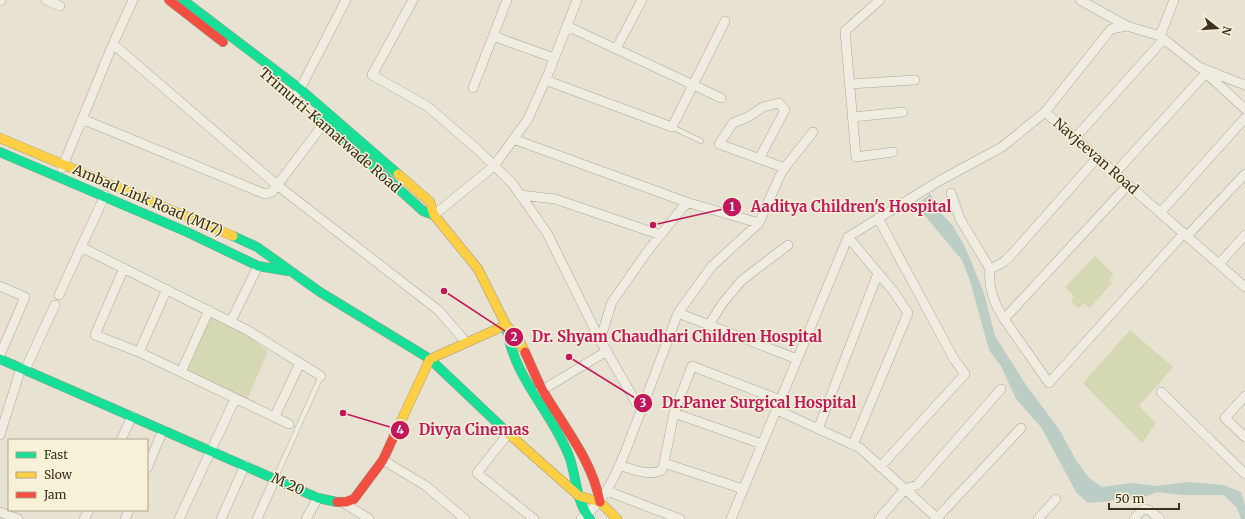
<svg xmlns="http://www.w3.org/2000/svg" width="1245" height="519" viewBox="0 0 1245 519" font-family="Merriweather,serif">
	<rect width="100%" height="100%" fill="#e7e2d1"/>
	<path fill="#d4d8b3" d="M1095 256 1114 275 1110 278 1112 283 1090 308 1084 303 1079 308 1071 302 1074 296 1065 287Z
		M210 315 238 328 268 351 247 400 184 371Z
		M1130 330 1173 367 1139 406 1156 423 1142 443 1083 383Z"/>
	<path fill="#bbcdc4" d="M930 194 941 213 953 226 965 247 984 293 995 336 1026 385 1059 429 1076 460 1088 477 1102 487 1132 483 1156 486 1188 482 1223 485 1241 492 1245 506V519H1241L1237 508 1224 495H1182L1157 492 1142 498 1088 503 1076 492 1041 427 1016 399 1001 366 989 350 970 281 962 260 916 205Z"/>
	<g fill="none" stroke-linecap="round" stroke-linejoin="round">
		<defs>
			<path id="lane" d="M672 127 701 141
				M275 479 321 376"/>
			<path id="street" d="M46 0 60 6
				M413 0 372 75 427 106 477 149 512 183 547 233 600 340 641 411 678 313 797 359
				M880 0 845 31 856 157 893 152
				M1080 0 1127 26
				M0 1 1 0
				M567 26 721 98
				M493 36 554 58
				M1160 36 1174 0
				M113 44 277 185 438 310 466 342
				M616 49 642 0
				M1205 72 1245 109
				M545 80 672 127 725 21
				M850 84 915 80
				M473 88 507 0
				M295 96 300 89 346 0
				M1045 112 1111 29 1127 26 1160 36 1199 67 1245 85
				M853 117 903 112
				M82 119 265 194 272 192 325 122
				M1075 138 1164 39
				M513 139 689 203
				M759 159 785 110 779 103 763 107 748 117 733 123 719 144 785 168
				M62 168 113 44 133 0
				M1115 173 1206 73
				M1128 185 1004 319 1049 383 1184 233
				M951 193 960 219 990 269 1004 262 1012 254 1097 158
				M520 195 555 199 661 235
				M1160 213 1245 118
				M434 215 494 166 528 119 549 72 577 0
				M878 218 954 359 965 374 880 467
				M1187 236 1245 174
				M848 237 894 292 908 313 853 445
				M81 247 247 330 321 376
				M1219 264 1245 235
				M124 268 95 335 139 352 289 424
				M990 269C988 286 994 304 1004 319
				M0 286 25 297 0 355
				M59 295 105 195
				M678 313 712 266 759 223
				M231 321 258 266
				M709 325 722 304 741 281 788 245
				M600 340 612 302 647 252 683 207 689 203 759 223 782 171 813 132
				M139 352 167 289
				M25 370 55 305
				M181 372 209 310
				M539 392 607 351
				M1161 392 1245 474
				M1245 396 1225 418 1245 437
				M777 410 860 448 938 519
				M674 413 762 444
				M275 416 300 363
				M818 429 878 273
				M508 434 477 473 534 519
				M0 435 21 368
				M121 440 132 416
				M383 460 426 486 465 519
				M619 465C632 469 649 477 662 470L664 463
				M147 468 163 430
				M743 489 664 463 674 413 692 366 780 400
				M607 491 680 519
				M344 503 369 519
				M0 512 18 519
				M937 518 1021 428
				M84 519 89 510
				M125 519 129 510
				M179 519 235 399
				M221 519 245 465
				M257 519 275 479
				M306 519 318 498
				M581 519C614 495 626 447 641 411
				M731 519 848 237 939 181 1002 147 1045 112 1245 287
				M879 519 905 489 917 485 1001 389
				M1038 519 1056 499
				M1134 519 1143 509 1149 510 1160 519"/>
			<path id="fast" d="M183 0 300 89 398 174
				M319 117 423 211 434 215
				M0 152 187 232 258 266 288 271
				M233 236 257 247 320 292 430 359 510 435
				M506 325C514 380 550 408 569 456 577 477 575 500 590 519
				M0 359 318 498 337 502"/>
			<path id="slow" d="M0 138 233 236
				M398 174 430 202 434 215 478 269 506 325 517 336 525 352
				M510 435 579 496 600 502 617 519
				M394 436 430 359 506 325"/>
			<path id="jam" d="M169 0 223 42
				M525 352C531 365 536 378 543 391 564 427 592 460 600 502
				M337 502H346L354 499 383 460 394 436"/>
		</defs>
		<use href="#lane" stroke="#ada799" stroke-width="5.5"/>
		<use href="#street" stroke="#ada799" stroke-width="10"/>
		<use href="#fast" stroke="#9d9689" stroke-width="10"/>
		<use href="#slow" stroke="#9d9689" stroke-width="10"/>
		<use href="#jam" stroke="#9d9689" stroke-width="10"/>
		<use href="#lane" stroke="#efece2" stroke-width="4.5"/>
		<use href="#street" stroke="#efece2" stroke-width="9"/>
		<use href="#fast" stroke="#16e098" stroke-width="9"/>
		<use href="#slow" stroke="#ffcf43" stroke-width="9"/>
		<use href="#jam" stroke="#f24e42" stroke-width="9"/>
	</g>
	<g text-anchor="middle" stroke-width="3" stroke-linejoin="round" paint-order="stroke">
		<g font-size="14" fill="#3d301f" stroke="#f7f1d7">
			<text transform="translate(330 130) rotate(41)" y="5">Trimurti-Kamatwade Road</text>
			<text transform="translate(1096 156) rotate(41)" y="5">Navjeevan Road</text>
			<text transform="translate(148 200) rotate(23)" y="5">Ambad Link Road (M17)</text>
			<text transform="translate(288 484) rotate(24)" y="5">M 20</text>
		</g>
	</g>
	<path fill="none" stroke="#c2185b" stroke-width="1.5" d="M653 225L732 207M444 291L514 337M569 357L643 403M343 413L400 430"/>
	<g fill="#c2185b" stroke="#f7f1d7" stroke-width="1.5">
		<circle cx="653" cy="225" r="4"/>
		<circle cx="444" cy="291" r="4"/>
		<circle cx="569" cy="357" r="4"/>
		<circle cx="343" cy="413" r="4"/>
		<circle cx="732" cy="207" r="10"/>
		<circle cx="514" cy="337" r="10"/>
		<circle cx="643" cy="403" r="10"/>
		<circle cx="400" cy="430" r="10"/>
	</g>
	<g font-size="12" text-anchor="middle" font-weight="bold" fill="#fff">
		<text x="732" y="211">1</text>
		<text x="514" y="341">2</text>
		<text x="643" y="407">3</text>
		<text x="400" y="434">4</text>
	</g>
	<g font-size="15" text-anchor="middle" font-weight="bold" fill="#c2185b" stroke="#f7f1d7" stroke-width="3" stroke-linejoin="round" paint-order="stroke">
		<text x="851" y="212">Aaditya Children's Hospital</text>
		<text x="677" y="342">Dr. Shyam Chaudhari Children Hospital</text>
		<text x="759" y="408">Dr.Paner Surgical Hospital</text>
		<text x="474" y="435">Divya Cinemas</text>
	</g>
	<rect x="8" y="439" width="140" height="72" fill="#f7f1d7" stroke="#ada48d"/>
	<rect x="16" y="452" width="20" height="6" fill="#16e098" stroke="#ada48d"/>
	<text x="44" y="459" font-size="12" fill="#3d301f">Fast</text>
	<rect x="16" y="472" width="20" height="6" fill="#ffcf43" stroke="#ada48d"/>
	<text x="44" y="479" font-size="12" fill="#3d301f">Slow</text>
	<rect x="16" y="492" width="20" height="6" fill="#f24e42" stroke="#ada48d"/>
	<text x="44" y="499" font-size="12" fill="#3d301f">Jam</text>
	<g transform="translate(1217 28) rotate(107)" stroke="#f7f1d7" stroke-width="3" paint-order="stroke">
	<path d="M0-3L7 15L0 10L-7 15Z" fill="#3d301f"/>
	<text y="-6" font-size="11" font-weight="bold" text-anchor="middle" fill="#3d301f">N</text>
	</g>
	<path d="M1109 503v6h70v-6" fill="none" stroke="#3d301f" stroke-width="2"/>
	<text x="1115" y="503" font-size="12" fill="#3d301f" stroke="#f7f1d7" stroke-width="3" paint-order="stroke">50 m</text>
</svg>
